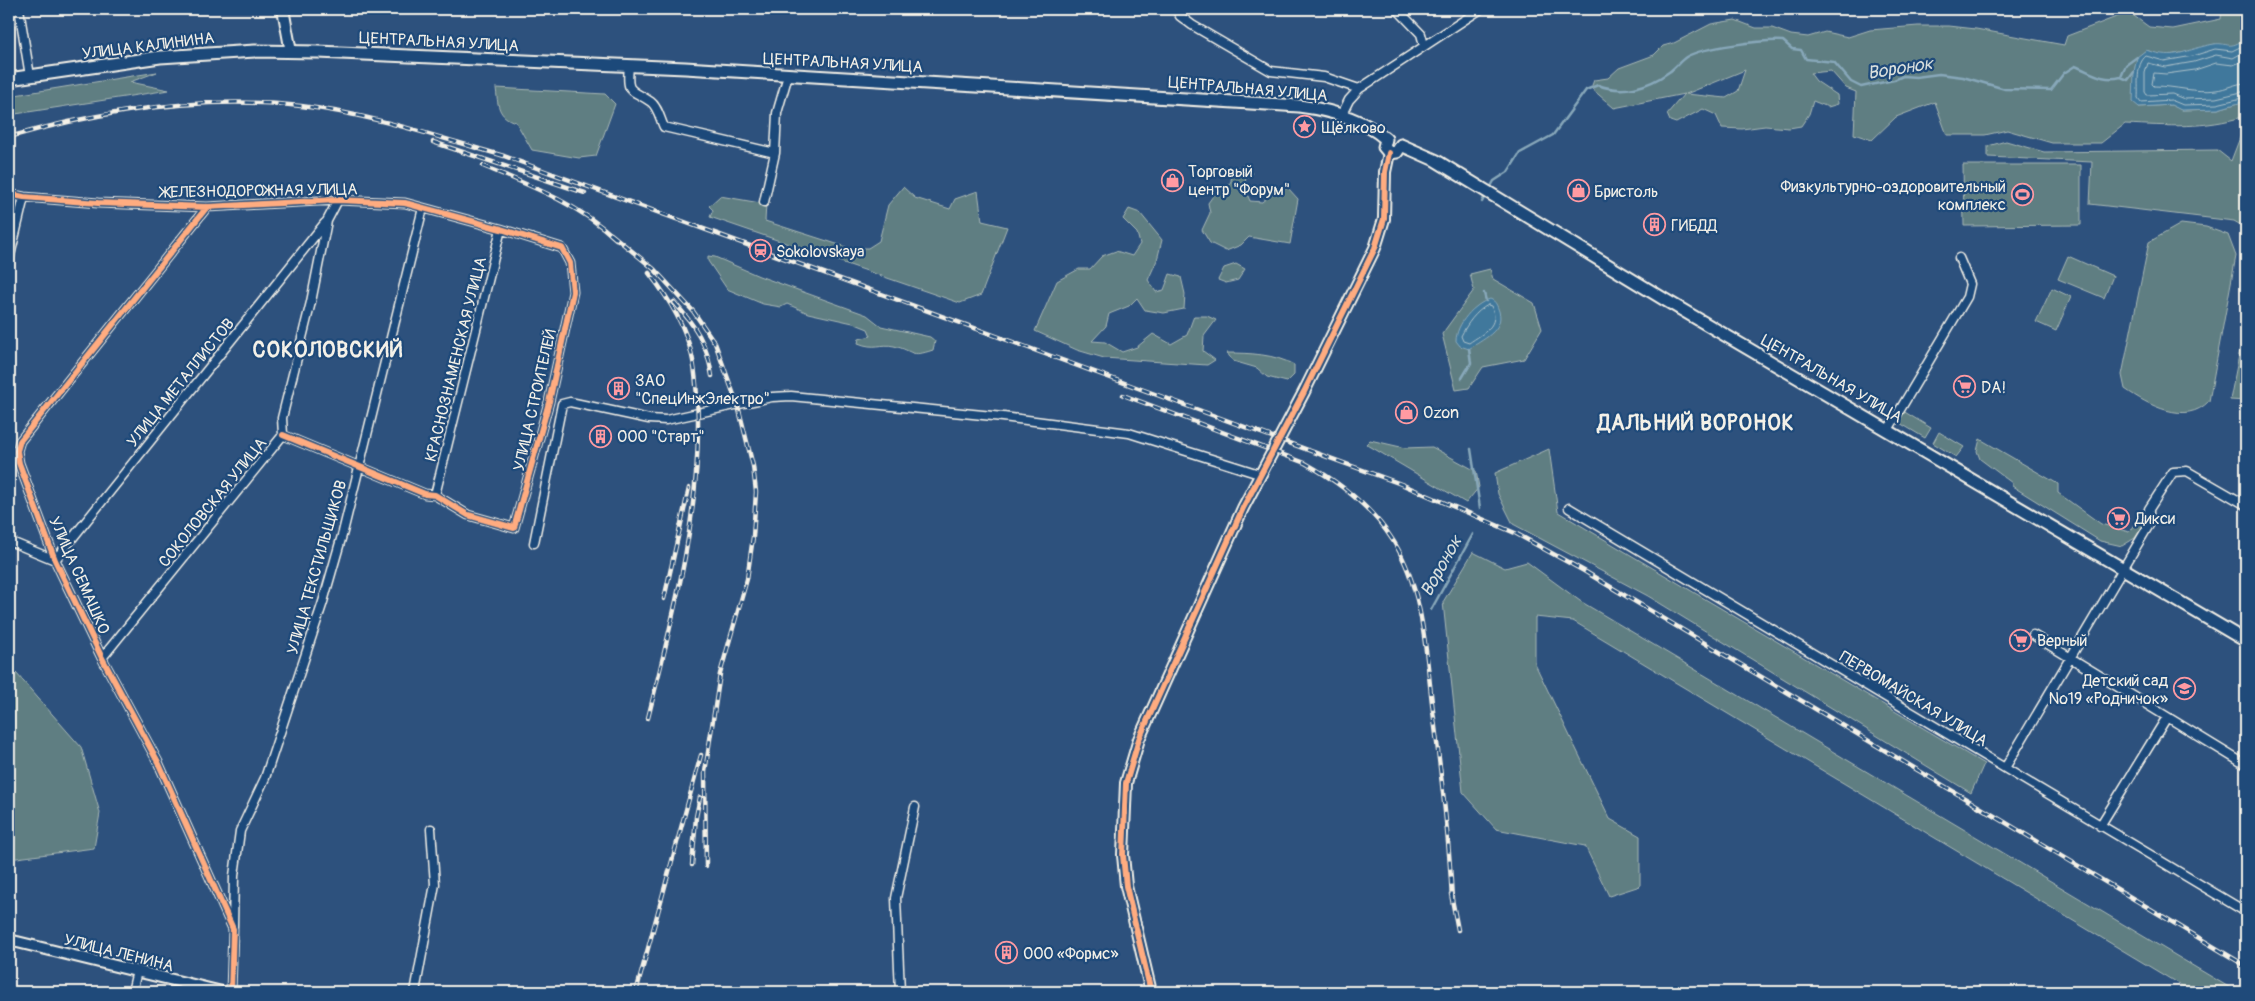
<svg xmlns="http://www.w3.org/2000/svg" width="2255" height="1001" viewBox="0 0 2255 1001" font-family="Pangolin,sans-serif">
	<rect width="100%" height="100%" fill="#2d517d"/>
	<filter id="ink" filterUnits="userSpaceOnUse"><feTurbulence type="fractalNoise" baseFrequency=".02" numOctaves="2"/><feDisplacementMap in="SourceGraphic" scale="10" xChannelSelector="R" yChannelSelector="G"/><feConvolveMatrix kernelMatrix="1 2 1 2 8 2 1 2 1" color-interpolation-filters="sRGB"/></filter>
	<g filter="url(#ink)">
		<path fill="#5e7e82" stroke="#a9b8b5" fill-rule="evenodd" d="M2127 9H2142L2134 16 2149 27 2173 29 2221 19 2222 9H2246V39L2231 47 2215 44 2192 51 2163 56 2146 50C2127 66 2136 86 2139 107L2171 105 2182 110 2218 109 2246 101V116C2203 129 2170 126 2125 124L2101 143H2052L2007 130 1985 135H1947L1935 102 1896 117 1872 140 1854 134 1856 92 1846 88 1831 71 1810 73 1816 81 1837 95 1838 104 1828 107 1813 101 1809 114 1801 126 1789 128 1765 126 1742 129 1722 128 1716 115 1703 109 1676 123 1670 121 1667 114 1684 94 1614 108 1591 88 1594 80 1608 78 1619 68 1654 55 1663 46 1674 43 1711 24 1735 20 1756 28H1772L1791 35 1808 37 1825 32 1848 37 1870 30 1918 26H1949L1976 29 2064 45 2067 36 2124 14 2123 10ZM1745 70 1738 91 1726 98 1686 94Z
			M157 72 130 82 169 90 9 115V96Z
			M496 88 605 94 615 104 596 156 579 158 532 150 516 122C497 117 498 104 496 88Z
			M2246 133V228L2234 221 2090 204 2092 162 1988 157V146L2006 141 2044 152 2217 150 2231 161 2241 135Z
			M1245 165 1253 173 1246 178 1244 186 1250 201 1262 202 1277 189 1288 188 1298 199 1290 244 1249 237 1241 245 1226 251 1210 243 1202 230 1210 213 1208 203 1215 193 1226 190 1231 181 1232 169Z
			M1963 165H2081V225L1964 226Z
			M903 187 915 198 950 209 955 199 978 191 982 221 1007 227 981 295 960 303 710 217 713 210 709 206 720 196 766 204 765 221 849 248H868L879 241 888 205Z
			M1129 209 1140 213 1162 240 1157 260 1148 280 1156 292 1164 290 1170 274 1181 277 1185 294 1184 309 1164 313 1145 310 1137 298 1129 306 1109 314 1106 326 1092 341 1105 342 1122 352 1137 347 1153 334 1171 344 1187 335 1194 316H1207L1216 320 1204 336 1203 351 1215 360 1207 365 1104 358 1077 350 1035 331 1057 281 1079 269H1090L1102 256 1116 251 1132 256 1140 244 1137 233 1123 219Z
			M2181 224 2206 227 2228 235 2236 256 2209 401C2186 426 2148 405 2125 389L2122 375 2149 242Z
			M708 256 715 257 759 276 867 315 881 326 930 337 935 341 933 350C909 358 915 351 894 346 881 343 875 350 858 343L859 339 871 336 868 329 853 323 808 313 787 304 781 307 763 304 727 289 708 261Z
			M2068 256 2113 276 2104 298 2058 279Z
			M1236 264 1245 269 1238 280 1226 283 1218 280 1224 268Z
			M1490 269 1493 279 1534 303 1542 329 1524 359 1483 367 1469 388 1456 390 1442 334 1474 290 1470 274Z
			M2052 288 2071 297 2056 331 2036 322Z
			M2246 320V401L2230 400Z
			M1227 353C1249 353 1275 354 1294 365V375L1287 382 1267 377 1257 368 1233 361Z
			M1903 411 1931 428 1925 438 1898 422Z
			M1939 432 1964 447 1956 457 1933 443Z
			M1980 439 2058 484V493L2101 524 2129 532 2138 518 2145 523 2135 538 2122 546 2100 541 2012 486V483L1980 459 1977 451Z
			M1370 440 1405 448 1432 447 1476 471 1479 487 1466 503 1366 444Z
			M1549 449 1558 512 1984 764 1971 793 1648 596 1513 524 1498 494 1495 473Z
			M1473 552 1505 568 1527 562 1580 601 2237 992H2192L1573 621 1535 617V664L1610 819 1640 836V886L1609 896 1585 846 1496 829 1463 792 1443 602Z
			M9 665 81 747 100 813 94 848 9 859Z"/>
		<path fill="#40789c" stroke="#88a8ba" d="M2246 38V101L2218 109 2181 110 2171 105 2139 107 2133 102 2134 72 2137 57 2146 50C2177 61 2185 49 2214 44 2229 42 2228 51 2246 38Z
			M1490 299C1496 301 1497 306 1499 311 1505 331 1481 340 1469 349L1460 346 1456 341C1456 324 1474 304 1490 299Z"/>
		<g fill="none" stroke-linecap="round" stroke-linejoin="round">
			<path stroke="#acc1ca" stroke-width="1" d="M2246 44 2232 51 2215 49 2193 56 2164 61 2146 56C2135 65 2139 85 2138 98L2141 102 2171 100 2183 105 2217 104 2246 97
				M2246 51 2233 58 2216 55 2194 62 2165 67 2148 63 2145 73V92L2147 95 2172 94 2184 99 2216 98 2246 91
				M2246 60 2233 65 2216 63 2195 70 2166 74 2154 73 2152 84 2154 86C2176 86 2194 93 2216 90 2226 89 2236 83 2246 83
				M1488 305 1491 306C1501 326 1483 333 1469 343L1463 341 1461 336C1467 324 1476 311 1488 305Z"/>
			<path stroke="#88a8ba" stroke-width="2.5" d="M2121 77 2128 80 2134 72
				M1489 190 1494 181 1508 172 1520 153 1553 135 1586 90 1598 85C1622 94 1647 88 1669 72 1675 68 1680 61 1686 57 1702 47 1764 40 1783 41L1792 49 1801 50 1806 59 1834 62 1851 82 1861 87 1894 80 1903 76 1916 77 1939 74 1963 77 2005 89 2051 90 2064 73 2075 66C2091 72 2103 82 2121 77L2126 65 2137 57
				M1482 202 1486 194
				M1484 293 1486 301
				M1462 378 1471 363 1469 349
				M1471 449 1480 508
				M1431 610 1473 534"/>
			<defs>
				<path id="minor" d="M19 9 30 76
					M1176 9 1180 16 1192 25 1271 71 1324 77 1359 89
					M1397 9 1421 34 1424 45
					M629 66C626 95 631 88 651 102 658 107 660 119 664 127L775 153
					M1342 114 1349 100 1359 89 1481 9
					M9 194 24 197 98 203 207 207 338 200 405 203 501 229 562 248 570 263 573 292 549 402 514 528 468 515 435 495 425 494 283 435
					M764 202 775 153 777 113 786 82
					M207 207 20 441 17 451 19 463 55 560 102 658 158 762 233 929 231 992
					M9 260 24 197
					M1888 430 1967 297 1970 284 1959 258
					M435 495 501 229
					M1569 508 2246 912
					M9 541 55 560 325 223
					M534 543 562 404 570 402 649 419 666 420 772 397 791 396 1003 417 1129 433 1259 474
					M2033 635 2246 765
					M102 658 283 435 282 418 311 302 327 221 338 200
					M2005 768 2149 525V509L2173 472 2187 471 2246 505
					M2100 826 2167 717
					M233 927 234 876 240 831 265 778 323 602 343 532 423 208
					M132 992 137 971
					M415 992 435 884 431 829
					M900 992 896 898 915 807"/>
				<path id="tertiary" d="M283 9 291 52
					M9 940 222 992
					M1151 992 1126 886 1123 855 1126 783 1139 739 1243 508 1304 392 1375 248 1384 219 1385 172 1389 153"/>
				<path id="secondary" d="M9 79 160 57 255 51 318 52 685 68 1299 106C1330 110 1362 118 1386 139
					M1386 139 1384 147 1389 153 1397 152 1401 145
					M1401 145 1435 160 1667 301 2246 641"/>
			</defs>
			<use href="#minor" stroke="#f4f1e8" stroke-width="11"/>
			<use href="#tertiary" stroke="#f4f1e8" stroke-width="14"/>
			<use href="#secondary" stroke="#f4f1e8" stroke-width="15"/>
			<use href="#minor" stroke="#1f4a7a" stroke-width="8"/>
			<use href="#tertiary" stroke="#1f4a7a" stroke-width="10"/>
			<use href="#secondary" stroke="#1f4a7a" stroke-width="11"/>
			<defs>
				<path id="rail" d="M9 137C104 110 202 95 301 106 371 114 437 137 504 156L1401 484 1515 533 1584 571 2246 966
					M433 142 585 193
					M483 166C529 185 579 204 616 239
					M611 234 654 269 693 311 715 343 738 406 753 466 756 492 753 537 747 579 720 674 705 772 706 866
					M674 302C696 327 707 343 712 376
					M1123 395 1305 463C1341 483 1372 507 1394 542 1424 591 1426 655 1433 711 1441 774 1449 836 1452 899
					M664 599 689 488
					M648 718C672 620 699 522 698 420 697 399 697 377 692 356 686 327 667 296 649 273
					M692 865 696 817 700 797
					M1451 894 1458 930
					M636 992 701 755"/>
			</defs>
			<use href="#rail" stroke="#f4f1e8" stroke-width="4.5"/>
			<use href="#rail" stroke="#1f4a7a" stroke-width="2.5" stroke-dasharray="8" stroke-linecap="butt"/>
			<defs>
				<path id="cycleway" d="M9 194 24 197 98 203 207 207 338 200 405 203 501 229 562 248 570 263 573 292 549 402 514 528 468 515 435 495 425 494 283 435
					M207 207 20 441 17 451 19 463 55 560 102 658 158 762 233 929 231 992
					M1151 992 1126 886 1123 855 1126 783 1139 739 1243 508 1304 392 1375 248 1384 219 1385 172 1389 153"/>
			</defs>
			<use href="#cycleway" stroke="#1f4a7a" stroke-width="9"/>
			<use href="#cycleway" stroke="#ffac80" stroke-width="6"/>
		</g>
	</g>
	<defs>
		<symbol id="sight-ring" viewBox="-11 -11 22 22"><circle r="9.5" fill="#1f4a7a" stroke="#ff9aa2" stroke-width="1.5"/><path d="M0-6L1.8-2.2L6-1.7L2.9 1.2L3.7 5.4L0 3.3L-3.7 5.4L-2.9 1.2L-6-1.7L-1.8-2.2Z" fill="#ff9aa2"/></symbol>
		<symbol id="shop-ring" viewBox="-11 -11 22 22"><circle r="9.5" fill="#1f4a7a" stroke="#ff9aa2" stroke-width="1.5"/><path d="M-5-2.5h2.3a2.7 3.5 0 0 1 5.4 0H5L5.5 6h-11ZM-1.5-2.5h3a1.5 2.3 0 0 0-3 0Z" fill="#ff9aa2"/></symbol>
		<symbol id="stadium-ring" viewBox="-11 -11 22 22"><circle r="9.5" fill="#1f4a7a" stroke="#ff9aa2" stroke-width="1.5"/><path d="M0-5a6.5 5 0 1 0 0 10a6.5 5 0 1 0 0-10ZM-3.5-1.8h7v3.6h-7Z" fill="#ff9aa2"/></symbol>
		<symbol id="building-ring" viewBox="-11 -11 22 22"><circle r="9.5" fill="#1f4a7a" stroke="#ff9aa2" stroke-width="1.5"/><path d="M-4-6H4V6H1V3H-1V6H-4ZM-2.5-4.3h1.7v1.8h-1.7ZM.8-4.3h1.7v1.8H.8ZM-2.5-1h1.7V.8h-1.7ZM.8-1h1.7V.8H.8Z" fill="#ff9aa2"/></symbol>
		<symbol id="station-ring" viewBox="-11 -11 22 22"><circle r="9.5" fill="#1f4a7a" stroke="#ff9aa2" stroke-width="1.5"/><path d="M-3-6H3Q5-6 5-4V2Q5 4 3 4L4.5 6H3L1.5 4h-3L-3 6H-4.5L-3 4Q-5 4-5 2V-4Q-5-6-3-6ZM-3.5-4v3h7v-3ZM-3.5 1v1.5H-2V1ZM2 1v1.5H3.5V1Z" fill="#ff9aa2"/></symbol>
		<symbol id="supermarket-ring" viewBox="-11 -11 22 22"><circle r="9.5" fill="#1f4a7a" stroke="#ff9aa2" stroke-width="1.5"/><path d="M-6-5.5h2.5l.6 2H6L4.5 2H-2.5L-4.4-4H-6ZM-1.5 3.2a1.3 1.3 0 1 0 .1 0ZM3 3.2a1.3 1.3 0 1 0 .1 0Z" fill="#ff9aa2"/></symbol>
		<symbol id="school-ring" viewBox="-11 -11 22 22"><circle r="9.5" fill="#1f4a7a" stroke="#ff9aa2" stroke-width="1.5"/><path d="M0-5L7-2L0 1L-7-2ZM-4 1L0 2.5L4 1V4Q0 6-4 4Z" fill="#ff9aa2"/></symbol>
	</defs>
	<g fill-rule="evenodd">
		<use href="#sight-ring" x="1292" y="114" width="25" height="25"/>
		<use href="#shop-ring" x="1160" y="168" width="25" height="25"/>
		<use href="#shop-ring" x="1566" y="178" width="25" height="25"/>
		<use href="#stadium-ring" x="2010" y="182" width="25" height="25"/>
		<use href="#building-ring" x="1642" y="212" width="25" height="25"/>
		<use href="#station-ring" x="748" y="238" width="25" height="25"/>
		<use href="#supermarket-ring" x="1952" y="374" width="25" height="25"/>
		<use href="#building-ring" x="606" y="376" width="25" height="25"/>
		<use href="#shop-ring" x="1394" y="400" width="25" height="25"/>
		<use href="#building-ring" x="588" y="424" width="25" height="25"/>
		<use href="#supermarket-ring" x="2106" y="506" width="25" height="25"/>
		<use href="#supermarket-ring" x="2008" y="628" width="25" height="25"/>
		<use href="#school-ring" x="2172" y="676" width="25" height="25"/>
		<use href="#building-ring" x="994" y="940" width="25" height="25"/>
	</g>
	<g text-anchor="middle" stroke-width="4.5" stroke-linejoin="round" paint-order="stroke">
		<g font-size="16" fill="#f4f1e8" stroke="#1f4a7a">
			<text transform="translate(439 41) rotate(3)" y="6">ЦЕНТРАЛЬНАЯ УЛИЦА</text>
			<text transform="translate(148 45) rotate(-7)" y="6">УЛИЦА КАЛИНИНА</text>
			<text transform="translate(843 62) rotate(3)" y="6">ЦЕНТРАЛЬНАЯ УЛИЦА</text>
			<text transform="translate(1248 88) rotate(5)" y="6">ЦЕНТРАЛЬНАЯ УЛИЦА</text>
			<text transform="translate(259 190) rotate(-1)" y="6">ЖЕЛЕЗНОДОРОЖНАЯ УЛИЦА</text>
			<text transform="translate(455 359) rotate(-76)" y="6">КРАСНОЗНАМЕНСКАЯ УЛИЦА</text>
			<text transform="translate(1832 378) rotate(30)" y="6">ЦЕНТРАЛЬНАЯ УЛИЦА</text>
			<text transform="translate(180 382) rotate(-51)" y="6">УЛИЦА МЕТАЛЛИСТОВ</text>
			<text transform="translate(534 400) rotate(-77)" y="6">УЛИЦА СТРОИТЕЛЕЙ</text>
			<text transform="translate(212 502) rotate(-51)" y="6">СОКОЛОВСКАЯ УЛИЦА</text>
			<text transform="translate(316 567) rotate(-74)" y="6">УЛИЦА ТЕКСТИЛЬЩИКОВ</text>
			<text transform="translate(80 575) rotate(66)" y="6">УЛИЦА СЕМАШКО</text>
			<text transform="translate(1914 698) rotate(31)" y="6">ПЕРВОМАЙСКАЯ УЛИЦА</text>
			<text transform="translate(119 952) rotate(14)" y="6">УЛИЦА ЛЕНИНА</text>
		</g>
		<g font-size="16" fill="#f4f1e8" stroke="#1f4a7a" text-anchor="start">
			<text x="1321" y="133">Щёлково</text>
			<text x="1188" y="177">Торговый<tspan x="1188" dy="18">центр "Форум"</tspan></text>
			<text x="2006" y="192" text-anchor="end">Физкультурно-оздоровительный<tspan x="2006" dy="18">комплекс</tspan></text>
			<text x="1594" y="197">Бристоль</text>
			<text x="1671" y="231">ГИБДД</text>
			<text x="776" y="257">Sokolovskaya</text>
			<text x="635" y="386">ЗАО<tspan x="635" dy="18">"СпецИнжЭлектро"</tspan></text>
			<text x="1981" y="393">DA!</text>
			<text x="1423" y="418">Ozon</text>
			<text x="617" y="442">ООО "Старт"</text>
			<text x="2135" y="524">Дикси</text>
			<text x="2037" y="646">Верный</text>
			<text x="2168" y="686" text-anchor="end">Детский сад<tspan x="2168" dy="18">№19 «Родничок»</tspan></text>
			<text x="1023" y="959">ООО «Формс»</text>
		</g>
		<g font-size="18" font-style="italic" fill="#d9dfdd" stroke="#1f4a7a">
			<text transform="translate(1900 68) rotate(-9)" y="6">Воронок</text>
			<text transform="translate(1441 566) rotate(-61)" y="6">Воронок</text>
		</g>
		<g font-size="21" font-weight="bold" letter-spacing="1" fill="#f4f1e8" stroke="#1f4a7a">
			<text x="328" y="357">СОКОЛОВСКИЙ</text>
			<text x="1696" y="430">ДАЛЬНИЙ ВОРОНОК</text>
		</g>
	</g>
	<rect width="2255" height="1001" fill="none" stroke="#1f4a7a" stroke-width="30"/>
	<rect x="15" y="15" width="2225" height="971" fill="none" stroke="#f4f1e8" stroke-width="2" filter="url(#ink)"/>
</svg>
